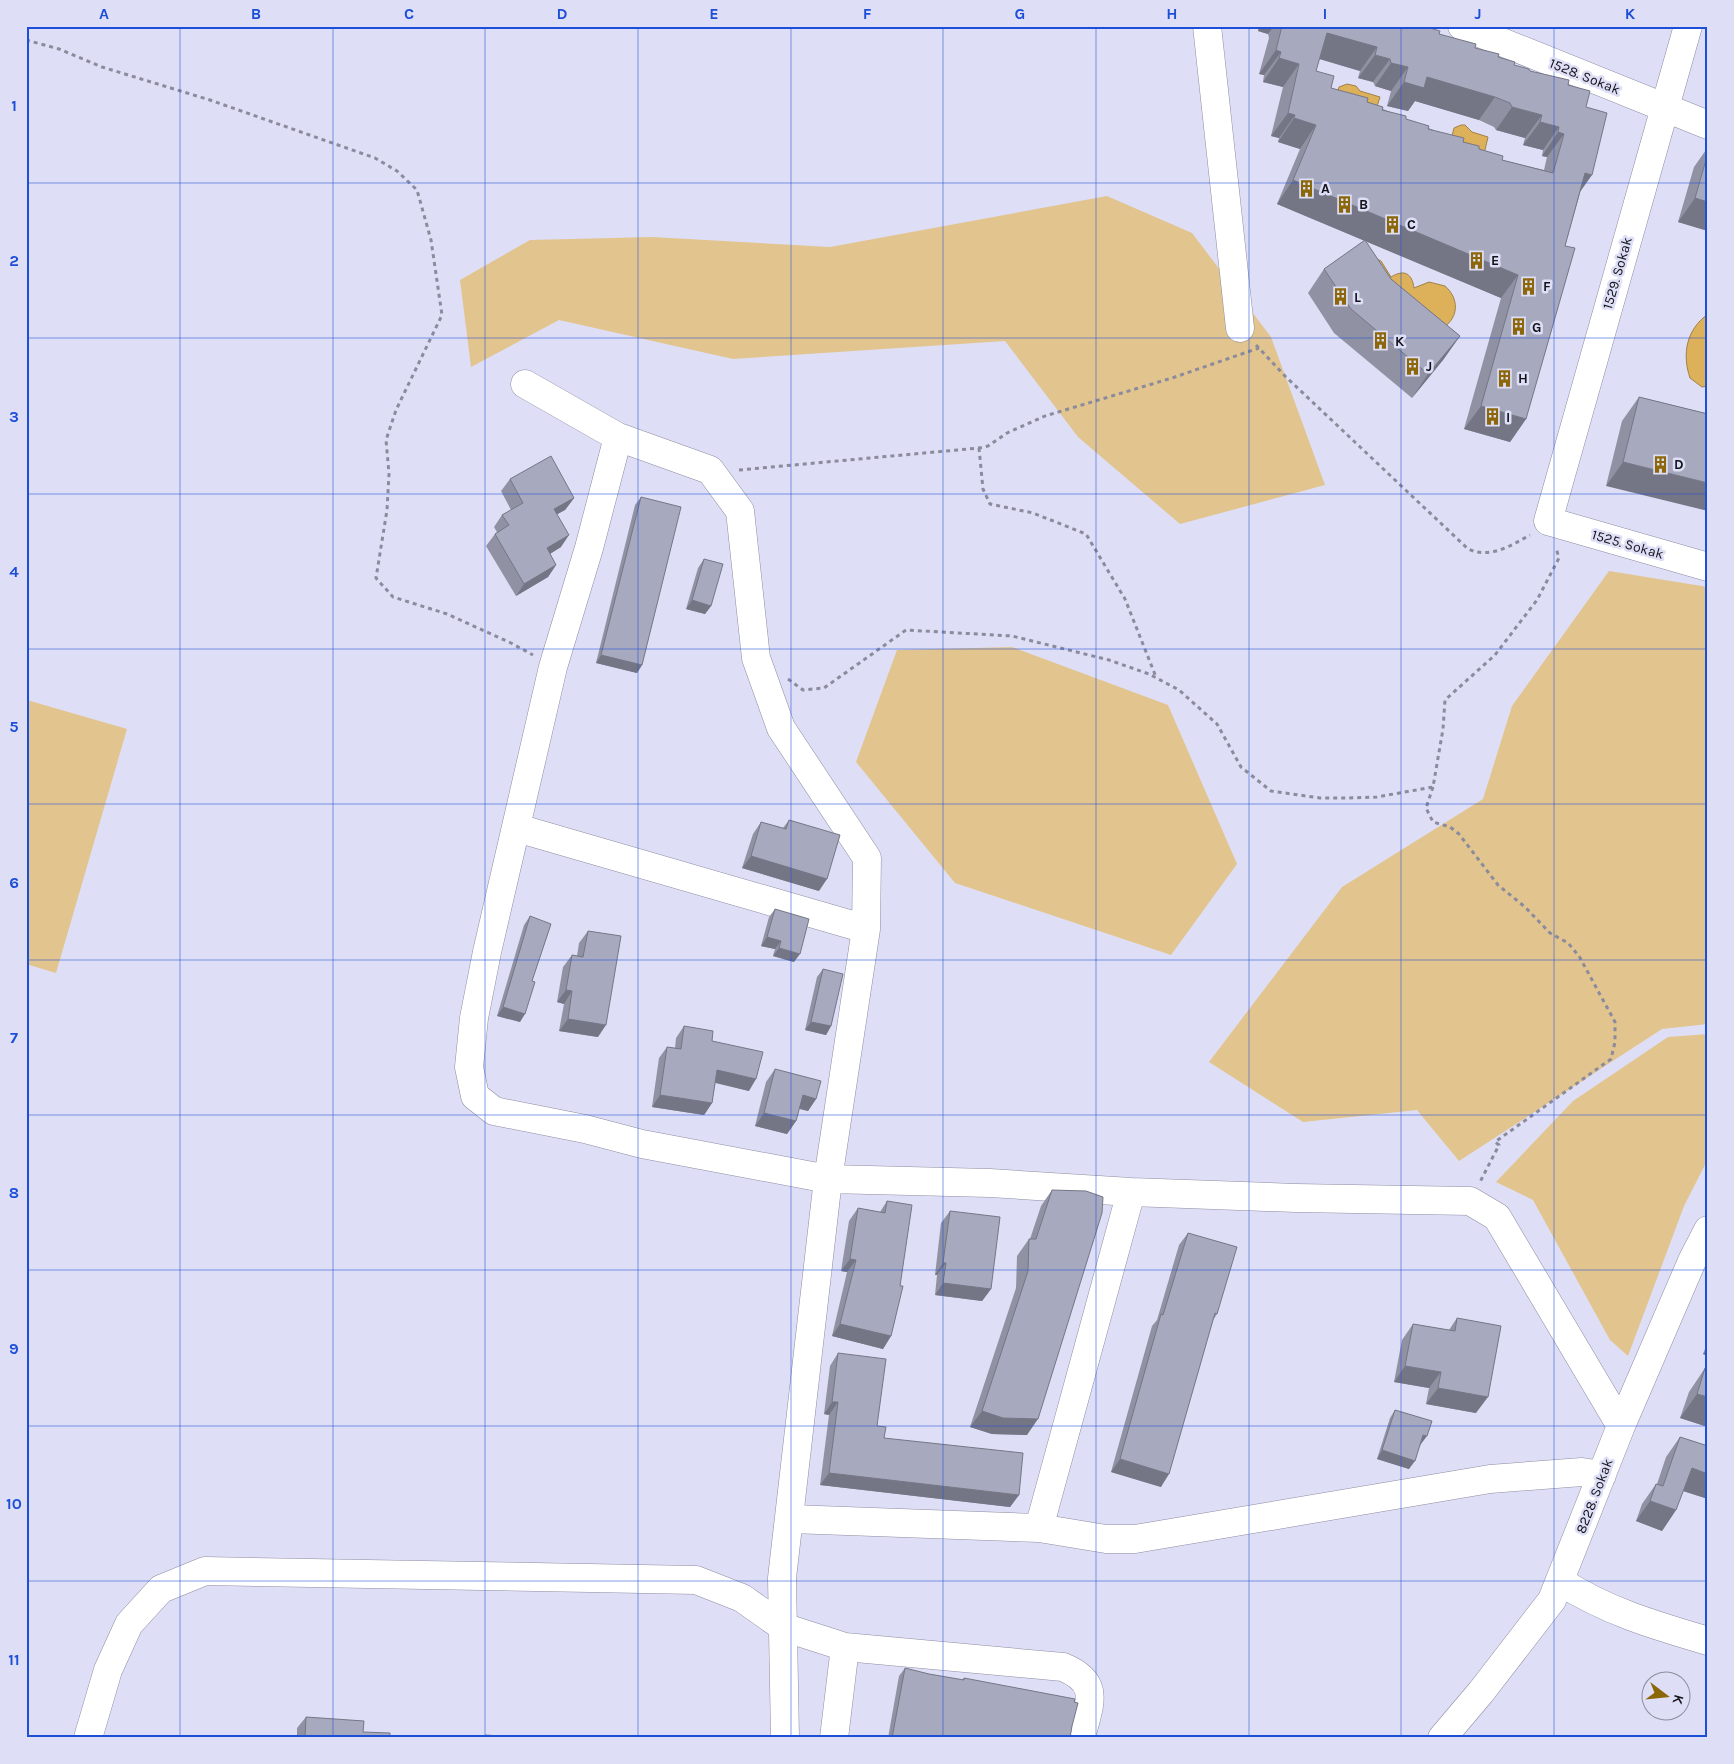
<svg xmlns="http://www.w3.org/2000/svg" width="1734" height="1764" viewBox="0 0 1734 1764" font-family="Karla,sans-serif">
	<rect width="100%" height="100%" fill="#dedff6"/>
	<path fill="#e2c48e" d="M1107 196 1192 233 1271 337 1325 485 1180 524 1078 437 1005 341 733 359 559 320 471 367 460 280 530 240 652 237 830 247Z
		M1609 571 1708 587V1024L1662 1029 1459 1161 1417 1110 1303 1122 1209 1062 1342 887 1483 799 1512 706Z
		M1012 647 1168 705 1237 864 1171 955 955 883 856 762 897 650Z
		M27 700 127 729 56 973 26 964Z
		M1708 1034V1159L1684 1206 1628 1356 1610 1340 1533 1200 1496 1182 1573 1101 1668 1037Z"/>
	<path fill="#ddb15a" stroke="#a08146" d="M1347 84 1356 86 1360 91 1380 97 1374 116 1334 105 1339 87Z
		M1461 125H1465L1472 132 1488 137 1484 154 1451 140 1454 128Z
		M1375 258 1381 261 1391 277C1404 269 1412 273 1414 288L1429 282 1445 286C1459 298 1459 317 1444 327L1368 263Z
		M1708 314V386L1702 387 1690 378C1682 354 1686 330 1708 314Z"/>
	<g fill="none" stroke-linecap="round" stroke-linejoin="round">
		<defs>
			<path id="minor" d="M1207 26 1240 328
				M1462 26 1708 125
				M1688 26 1548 521 1708 567
				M525 384 618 437 710 470 740 511 756 658 781 728 867 858 866 929 828 1179 782 1578 785 1738
				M618 437 589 548 553 667 487 952 474 1018 469 1067 475 1096 494 1111 585 1129 642 1144 828 1179 990 1183 1131 1192 1296 1198 1470 1201 1497 1217 1621 1426
				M517 828 866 929
				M791 1519 1039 1528 1131 1192
				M1039 1528 1106 1539H1135L1490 1479 1582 1472 1602 1475
				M1560 1581C1605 1611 1657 1626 1708 1641
				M88 1738 108 1670 129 1624 161 1589 205 1571 696 1580 742 1598 783 1627 845 1647 1063 1667C1102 1683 1089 1704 1081 1738
				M834 1738 845 1647
				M1442 1738 1481 1692 1552 1600 1621 1426 1692 1261 1708 1230"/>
		</defs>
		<use href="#minor" stroke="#8c8da2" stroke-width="29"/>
		<path stroke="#8b8b9c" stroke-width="3" stroke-dasharray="4 4" stroke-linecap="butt" d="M26 40 59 49 102 67 210 100 375 158 397 171 417 190 431 240 442 315 396 410 386 440 389 474 387 510 376 578 393 597 447 614 511 643 533 655
			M1256 345 1285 376 1468 549C1490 559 1510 546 1530 535
			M979 448 983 489 990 504 1033 513 1086 534 1125 599 1156 677
			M739 470 979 448 988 446 1007 433 1045 416 1172 378 1259 348
			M788 679 803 690 824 688 906 630 1012 636 1109 660 1149 674 1179 690 1217 724 1241 767 1271 791 1320 798H1349L1377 797 1433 787 1443 729 1445 700 1495 655 1537 600 1559 558 1556 548
			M1433 787 1426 808 1433 822 1450 827 1459 834 1498 885 1525 907 1550 933 1568 943 1579 956 1615 1022V1042L1611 1059 1495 1142 1499 1145 1480 1182"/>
		<use href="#minor" stroke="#fff" stroke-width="28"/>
	</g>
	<path fill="#9091a3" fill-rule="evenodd" d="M1258 26H1423L1439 34 1498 57 1514 65 1568 85 1586 107 1580 193 1565 246 1526 419 1510 442 1464 429 1501 298 1365 241 1391 279 1460 336 1443 360 1412 398 1334 333 1308 293 1324 269 1365 241 1277 204 1300 149 1278 142 1279 138 1271 136 1283 87 1263 82 1264 75 1259 74 1269 38 1268 34 1258 31ZM1319 59 1360 71 1358 78 1373 82 1375 86 1391 91 1387 106 1408 111 1415 101 1479 120 1494 127 1496 130 1525 138 1523 145 1543 150 1542 156 1547 157 1544 170 1502 160 1463 142 1406 119 1367 102 1331 88 1316 71Z
		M1708 147V231L1678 222 1694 167Z
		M1639 397 1708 414 1606 486 1622 421Z
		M510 479 574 498 565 510 557 514 561 547 550 554 556 565 548 577 516 596 486 546 495 534 497 532 494 527 502 515 511 510 501 491Z
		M641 497 642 665 637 673 596 663 635 505Z
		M704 559 711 606 705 614 686 609 698 568Z
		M789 820 819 891 742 868 753 834 761 822 783 828Z
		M775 909 794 962 773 956 775 949 761 946 769 917Z
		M530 916 532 981 520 1022 497 1016 524 925Z
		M588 931 598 1037 559 1031 564 1004 557 1002 563 967 572 955 577 956 579 943Z
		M823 969 831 1026 826 1035 805 1030 817 977Z
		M684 1026 712 1041 749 1091 715 1083 712 1103 704 1115 652 1107 659 1058 667 1047 675 1048 676 1038Z
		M775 1069 816 1099 808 1111 799 1109 796 1121 787 1134 755 1126 766 1082Z
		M1052 1190 1027 1435 992 1434 970 1427 1016 1288 1017 1256 1029 1239H1030L1041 1206Z
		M887 1201 891 1336 883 1349 832 1336 847 1272 841 1271 849 1221 858 1208 880 1212Z
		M950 1211 991 1289 982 1301 935 1295 937 1275H935L941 1223Z
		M1188 1233 1217 1314 1213 1320 1161 1487 1111 1472 1152 1326 1157 1320 1179 1245Z
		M1457 1318 1476 1413 1426 1404 1429 1388 1394 1382 1402 1340 1413 1324 1449 1330Z
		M1708 1341V1356L1703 1354Z
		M838 1353 884 1438 1019 1495 1010 1507 820 1485 829 1415 824 1414 830 1366Z
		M1705 1368 1708 1427 1680 1418 1689 1392Z
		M1395 1410 1421 1444 1409 1469 1377 1459 1390 1418Z
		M1680 1437 1708 1446V1499L1683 1491 1676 1510 1662 1531 1636 1521 1642 1504 1656 1484H1657L1666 1457Z
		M905 1668 929 1674 962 1680 964 1678 1072 1726 1070 1738H888L899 1676Z
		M306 1717 363 1732 390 1738H297V1728Z"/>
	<path fill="#757685" d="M1261 26H1274L1268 34 1258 31Z
		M1327 33 1377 47 1360 71 1310 56Z
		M1276 50 1281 52 1264 75 1259 74Z
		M1375 55 1390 59 1373 82 1358 78Z
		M1279 58 1299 64 1283 87 1263 82Z
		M1391 63 1408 67 1391 91 1375 86Z
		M1427 77 1495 97 1479 120 1415 101 1408 111 1387 106 1404 82Z
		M1512 107 1542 115 1525 138 1496 130Z
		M1288 113 1295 115 1279 138 1271 136Z
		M1294 118 1316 125 1300 149 1278 142Z
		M1540 122 1559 127 1543 150 1523 145Z
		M1558 132 1564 134 1547 157 1542 156Z
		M1585 173 1592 175 1575 199Z
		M1293 180 1518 275 1501 298 1277 204Z
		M1695 198 1708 202V231L1678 222Z
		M1460 336 1443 360 1412 398 1428 374Z
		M1481 406 1526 419 1510 442 1464 429Z
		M1623 462 1708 483V511L1606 486Z
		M574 498 565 510 545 521 554 509Z
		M569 535 561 547 538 561 547 548Z
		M556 565 548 577 516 596 524 584Z
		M692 600 711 606 705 614 686 609Z
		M601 655 642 665 637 673 596 663Z
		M751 856 827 879 819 891 742 868Z
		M767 937 781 941 775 949 761 946Z
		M779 948 800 954 794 962 773 956Z
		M566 990 572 991 564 1004 557 1002Z
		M503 1007 525 1014 520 1022 497 1016Z
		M568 1019 606 1025 598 1037 559 1031Z
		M811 1022 831 1026 826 1035 805 1030Z
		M717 1070 756 1079 749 1091 709 1081Z
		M660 1095 712 1103 704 1115 652 1107Z
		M803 1095 816 1099 808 1111 794 1107Z
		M764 1113 796 1121 787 1134 755 1126Z
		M850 1259 856 1260 847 1272 841 1271Z
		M943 1263H946L937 1275H935Z
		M943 1283 991 1289 982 1301 935 1295Z
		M840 1324 891 1336 883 1349 832 1336Z
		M1708 1348V1356L1703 1354Z
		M1405 1366 1441 1372 1429 1388 1394 1382Z
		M1438 1388 1488 1397 1476 1413 1426 1404Z
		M1697 1394 1708 1397V1427L1680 1418Z
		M832 1402H838L829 1415 824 1414Z
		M982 1411 1038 1419 1027 1435 992 1434 970 1427Z
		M1423 1435 1427 1436 1421 1444H1417Z
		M1382 1450 1415 1461 1409 1469 1377 1459Z
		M1120 1459 1169 1474 1161 1487 1111 1472Z
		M1692 1468 1708 1474V1499L1677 1489Z
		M829 1473 1019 1495 1010 1507 820 1485Z
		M1650 1501 1676 1510 1662 1531 1636 1521Z"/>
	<path fill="#a7a9be" stroke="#757685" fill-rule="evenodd" d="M1282 26H1423L1440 31 1439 34 1476 44 1475 48 1499 54 1498 57 1515 62 1514 65 1529 69 1530 71 1569 80 1568 85 1590 91 1586 107 1607 113 1592 175 1585 173 1565 246 1575 248 1526 419 1481 406 1518 275 1293 180 1316 125 1294 118 1295 115 1288 113 1299 64 1279 58 1281 52 1276 50ZM1327 33 1377 47 1375 55 1390 59 1391 63 1408 67 1404 82 1424 88 1427 77 1495 97 1510 103 1512 107 1542 115 1540 122 1559 127 1558 132 1564 134 1553 173 1502 160 1503 156 1479 149V146L1463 142 1464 138 1428 129 1429 126 1406 119V116L1382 110 1383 107 1367 102 1368 98 1331 88 1334 76 1316 71Z
		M1708 153V202L1695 198Z
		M1365 240 1391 279 1460 336 1428 374 1351 309 1324 269Z
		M1639 397 1708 414V483L1623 462Z
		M551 456 574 498 554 509 569 535 547 548 556 565 524 584 495 534 509 525 502 515 523 503 510 479Z
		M641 497 681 507 642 665 601 655Z
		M704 559 723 564 711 606 692 600Z
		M789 820 840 835 827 879 751 856 761 822 786 829Z
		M775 909 809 919 800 954 779 948 781 941 767 937Z
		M530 916 551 924 532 981 535 982 525 1014 503 1007Z
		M588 931 621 936 606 1025 568 1019 572 991 566 990 572 955 583 957Z
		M823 969 843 974 831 1026 811 1022Z
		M684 1026 713 1031 712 1041 763 1052 756 1079 717 1070 712 1103 660 1095 667 1047 681 1049Z
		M775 1069 821 1081 816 1099 803 1095 796 1121 764 1113Z
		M1052 1190 1086 1191 1103 1197 1102 1213 1038 1419 1003 1418 982 1411 1028 1271 1029 1239H1036Z
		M887 1201 912 1205 900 1286H903L891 1336 840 1324 856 1260 850 1259 858 1208 885 1213Z
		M950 1211 1000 1217 991 1289 943 1283 946 1263H943Z
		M1188 1233 1237 1247 1217 1314 1215 1313 1169 1474 1120 1459 1161 1314 1163 1315Z
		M1457 1318 1501 1326 1488 1397 1438 1388 1441 1372 1405 1366 1413 1324 1455 1331Z
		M838 1353 886 1359 877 1426 886 1427 884 1438 1023 1453 1019 1495 829 1473 838 1402H832Z
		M1705 1368 1708 1369V1397L1697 1394Z
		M1395 1410 1432 1421 1427 1436 1423 1435 1415 1461 1382 1450Z
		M1680 1437 1708 1446V1474L1692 1468 1676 1510 1650 1501 1656 1484 1663 1486Z
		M905 1668 929 1674 964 1680V1678L1075 1699 1074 1702 1078 1703 1072 1726 1070 1738H892Z
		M306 1717 364 1721 363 1732 390 1733V1738H305Z
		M485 1735 502 1736V1738H485Z"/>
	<path fill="none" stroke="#1d4ed8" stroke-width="1" stroke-opacity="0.55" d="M180 26V1738M333 26V1738M485 26V1738M638 26V1738M791 26V1738M943 26V1738M1096 26V1738M1249 26V1738M1401 26V1738M1554 26V1738M26 183H1708M26 338H1708M26 494H1708M26 649H1708M26 804H1708M26 960H1708M26 1115H1708M26 1270H1708M26 1426H1708M26 1581H1708"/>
	<defs>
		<symbol id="building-bare" viewBox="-9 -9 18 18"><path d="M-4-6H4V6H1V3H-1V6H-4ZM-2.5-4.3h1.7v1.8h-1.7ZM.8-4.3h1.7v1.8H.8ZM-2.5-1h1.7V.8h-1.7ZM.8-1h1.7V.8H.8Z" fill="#8c6709" stroke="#dedff6" stroke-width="2.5" paint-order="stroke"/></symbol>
	</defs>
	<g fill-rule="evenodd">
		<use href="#building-bare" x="1294" y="176" width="25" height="25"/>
		<use href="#building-bare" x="1332" y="192" width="25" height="25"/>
		<use href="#building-bare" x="1380" y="212" width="25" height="25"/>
		<use href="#building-bare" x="1464" y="248" width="25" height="25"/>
		<use href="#building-bare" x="1516" y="274" width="25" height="25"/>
		<use href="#building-bare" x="1328" y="284" width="25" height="25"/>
		<use href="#building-bare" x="1506" y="314" width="25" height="25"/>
		<use href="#building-bare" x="1368" y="328" width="25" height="25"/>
		<use href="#building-bare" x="1400" y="354" width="25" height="25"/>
		<use href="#building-bare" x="1492" y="366" width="25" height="25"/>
		<use href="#building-bare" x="1480" y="404" width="25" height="25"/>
		<use href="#building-bare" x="1648" y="452" width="25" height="25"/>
	</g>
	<g text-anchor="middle" stroke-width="5" stroke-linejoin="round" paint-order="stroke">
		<g font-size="14" fill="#121219" stroke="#dedff6">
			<text transform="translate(1585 76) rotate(22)" y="5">1528. Sokak</text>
			<text transform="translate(1617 273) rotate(-74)" y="5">1529. Sokak</text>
			<text transform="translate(1628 544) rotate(16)" y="5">1525. Sokak</text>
			<text transform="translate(1594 1496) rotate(-69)" y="5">8228. Sokak</text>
		</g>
		<g font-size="14" font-weight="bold" fill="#121219" stroke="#dedff6" text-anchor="start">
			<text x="1321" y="193">A</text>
			<text x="1359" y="209">B</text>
			<text x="1407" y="229">C</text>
			<text x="1491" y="265">E</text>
			<text x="1543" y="291">F</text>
			<text x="1354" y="302">L</text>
			<text x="1532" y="332">G</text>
			<text x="1395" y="346">K</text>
			<text x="1426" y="371">J</text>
			<text x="1518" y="383">H</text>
			<text x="1506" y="422">I</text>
			<text x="1674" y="469">D</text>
		</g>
	</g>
	<rect width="1734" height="1764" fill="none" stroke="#dedff6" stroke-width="55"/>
	<g transform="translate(1666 1696) rotate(106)"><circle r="24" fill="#dedff6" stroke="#8c8d9e"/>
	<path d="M0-4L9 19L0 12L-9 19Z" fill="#8c6709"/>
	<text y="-8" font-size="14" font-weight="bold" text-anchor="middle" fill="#121219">K</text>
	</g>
	<rect x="28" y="28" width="1678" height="1708" fill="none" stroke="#1d4ed8" stroke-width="2"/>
	<g font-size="16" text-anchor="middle" font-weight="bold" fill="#1d4ed8">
		<text x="104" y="19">A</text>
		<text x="256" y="19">B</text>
		<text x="409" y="19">C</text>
		<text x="562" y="19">D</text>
		<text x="714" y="19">E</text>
		<text x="867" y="19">F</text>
		<text x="1020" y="19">G</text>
		<text x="1172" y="19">H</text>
		<text x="1325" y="19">I</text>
		<text x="1478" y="19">J</text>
		<text x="1630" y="19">K</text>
		<text x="14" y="111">1</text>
		<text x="14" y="266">2</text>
		<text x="14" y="422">3</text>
		<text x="14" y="577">4</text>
		<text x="14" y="732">5</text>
		<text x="14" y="888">6</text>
		<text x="14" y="1043">7</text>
		<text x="14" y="1198">8</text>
		<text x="14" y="1354">9</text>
		<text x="14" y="1509">10</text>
		<text x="14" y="1665">11</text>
	</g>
</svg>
